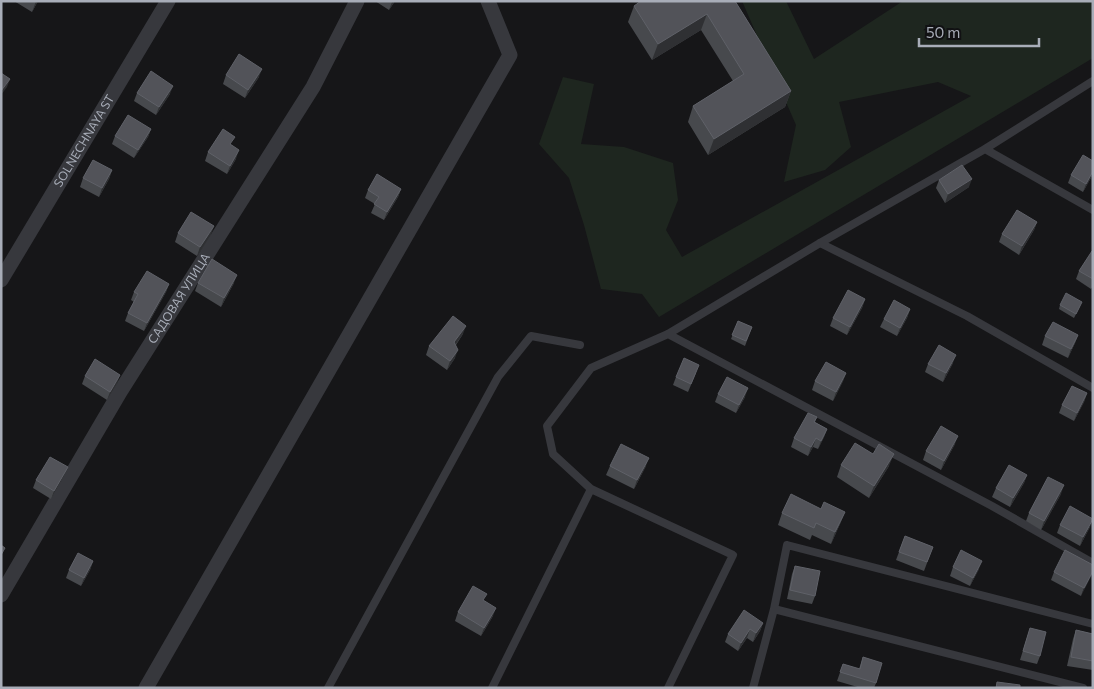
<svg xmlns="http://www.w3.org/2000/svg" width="1094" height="689" viewBox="0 0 1094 689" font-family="Commissioner,sans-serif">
	<rect width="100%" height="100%" fill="#161618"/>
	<path fill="#1e261f" d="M742 1H786L814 59 903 1H1093V58L659 317 642 294 601 289 584 225 569 178 539 144 563 77 594 84 581 144 624 147 673 163 678 200 666 230 682 257 971 96 938 82 839 102 851 147 825 170 784 182 796 125Z"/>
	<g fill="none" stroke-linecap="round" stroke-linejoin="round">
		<path stroke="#37383d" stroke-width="8" d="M985 149 1093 210
			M820 243 967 316 1093 388
			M668 334 992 506 1093 563
			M774 609 1083 688
			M328 688 498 377 531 336 580 345
			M492 688 591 489
			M668 688 733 555 591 489 553 454 547 426 591 368 668 334 820 243 985 149 1093 81
			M753 688 774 609 787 545 1093 624"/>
		<g stroke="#37383d" stroke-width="15">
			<path id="s1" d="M1 280 168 1"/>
			<path id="s2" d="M1 595 120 392 313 87 357 1"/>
			<path d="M146 688 510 55 488 1"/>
		</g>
	</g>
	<path fill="#47494d" d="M14 1H38L32 12Z
		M375 1H395L389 10Z
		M735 1 791 91 785 107 708 155 688 122 693 106 733 81 701 30 652 60 628 22 634 6Z
		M226 75 259 77 245 98 223 84Z
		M137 93 170 94 156 115 134 101Z
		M151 129 148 137 134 158 112 144 115 136Z
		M232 145 236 159 227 174 205 161 208 152Z
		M112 170 109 179 99 197 80 187 83 178Z
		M1093 174 1083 192 1068 183 1071 175Z
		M939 180 969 187 945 203 936 188Z
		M401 189 398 197 384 220 371 213 375 204 365 198 368 190Z
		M1037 222 1034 230 1019 255 999 242 1002 234Z
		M178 233 211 235 197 256 175 242Z
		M1093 251V286L1091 289 1076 279 1079 271Z
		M198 283H234L221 307 195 291Z
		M169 284 166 292 144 331 125 321 128 313 134 302 131 300 134 292Z
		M865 299 862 308 847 335 830 326 833 318Z
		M1060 305 1080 306 1074 318 1059 309Z
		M910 309 907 318 897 336 880 327 884 319Z
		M738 321 752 327 745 346 731 339Z
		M463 334 456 345 455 358 447 370 426 355 429 346Z
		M1078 335 1075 343 1068 358 1042 345 1045 336Z
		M953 363 943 382 925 372 928 364Z
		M696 373 688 392 673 385 676 377Z
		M846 373 843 381 833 401 812 390 815 381Z
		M85 376 117 384 107 400 82 384Z
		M1087 393 1084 402 1074 421 1059 413 1062 405Z
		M718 394 745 397 736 413 715 402Z
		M817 417 815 422 827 429 824 437 818 449 813 447 808 456 791 447 794 438Z
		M955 444 941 470 923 460 926 451Z
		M841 465 889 466 869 498 837 477Z
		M610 466H646L634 489 606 475Z
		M68 467 64 476 51 499 33 488 36 480Z
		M1027 475 1024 483 1010 507 992 497 996 488Z
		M1061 494 1041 530 1026 521 1029 513Z
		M821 509 845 512 840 524 831 544 812 535 810 540 778 525 782 513Z
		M1060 525 1090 527 1080 546 1057 533Z
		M905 536 933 547 924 571 896 560Z
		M93 561 90 570 81 586 66 578 69 570Z
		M1093 565 1081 596 1051 580 1054 572Z
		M795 566 815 596 812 604 787 599 792 574Z
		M953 567 979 569 970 586 950 576Z
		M458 612 493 616 481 636 455 621Z
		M763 623 760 631 753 642 747 638 738 651 725 642 728 634Z
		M1030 628 1040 656 1037 664 1020 660Z
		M1076 630 1093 634V670L1067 666 1073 639Z
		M863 657 876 683 874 688H861L837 681 843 664 859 669Z"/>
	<path fill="#2f3033" d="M36 1H38L32 12 35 4Z
		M393 1H395L389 10 392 2Z
		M707 14 701 30 652 60 658 44Z
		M262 69 259 77 245 98 248 90Z
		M10 79 7 87 1 95V91Z
		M173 86 170 94 156 115 159 107Z
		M791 91 785 107 708 155 714 139Z
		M151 129 148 137 134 158 138 150Z
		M239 150 236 159 227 174 230 166Z
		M112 170 109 179 99 197 102 188Z
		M1093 171V174L1083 192 1086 184Z
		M972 179 969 187 945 203 948 194Z
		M401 189 398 197 384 220 387 212Z
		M1037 222 1034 230 1019 255 1022 246Z
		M214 226 211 235 197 256 200 247Z
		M237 275 234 283 221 307 224 298Z
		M169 284 166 292 144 331 147 323Z
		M865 299 862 308 847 335 850 327Z
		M910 309 907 318 897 336 900 328Z
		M466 326 463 334 451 351 454 342Z
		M1078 335 1075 343 1068 358 1071 349Z
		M458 350 455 358 447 370 450 361Z
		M956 355 953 363 943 382 946 373Z
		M846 373 843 381 833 401 836 392Z
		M120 375 117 384 107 400 110 392Z
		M748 388 745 397 736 413 739 405Z
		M1087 393 1084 402 1074 421 1077 413Z
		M827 429 824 437 818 449 821 441Z
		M958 436 955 444 941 470 944 461Z
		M816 438 813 447 808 456 811 447Z
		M894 454 889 466 869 498 874 486Z
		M649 458 646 466 634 489 637 480Z
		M68 467 64 476 51 499 54 491Z
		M1027 475 1024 483 1010 507 1013 498Z
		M1064 485 1061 494 1041 530 1044 521Z
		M845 512 840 524 831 544 835 532Z
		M1093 520 1090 527 1080 546 1083 537Z
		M93 561 90 570 81 586 84 578Z
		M982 561 979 569 970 586 973 578Z
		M1093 571V573L1081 596 1084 588Z
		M496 608 493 616 481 636 484 628Z
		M763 623 760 631 753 642 756 633Z
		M750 629 747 638 738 651 741 643Z"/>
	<path fill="#525359" stroke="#5f6168" d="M641 1H735L791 91 714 139 693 106 744 74 707 14 658 44 634 6Z
		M239 54 262 69 248 90 226 75Z
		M151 71 173 86 159 107 137 93Z
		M1 73 10 79 1 91Z
		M128 115 151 129 138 150 115 136Z
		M223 129 235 137 230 144 239 150 230 166 208 152Z
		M1083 155 1093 161V171L1086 184 1071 175Z
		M93 160 112 170 102 188 83 178Z
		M962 165 972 179 948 194 939 180Z
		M377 174 401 189 387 212 374 204 379 197 368 190Z
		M1017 210 1037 222 1022 246 1002 234Z
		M191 212 214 226 200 247 178 233Z
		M1092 251H1093V279L1079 271Z
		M212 259 237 275 224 298 198 283Z
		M147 271 169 284 147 323 128 313 138 294 134 292Z
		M848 290 865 299 850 327 833 318Z
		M1066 293 1082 302 1076 314 1060 305Z
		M894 300 910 309 900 328 884 319Z
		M453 316 466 326 454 342 458 350 450 361 429 346Z
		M738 321 752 327 746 341 732 335Z
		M1053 322 1078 335 1071 349 1045 336Z
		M939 345 956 355 946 373 928 364Z
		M684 358 699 365 691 384 676 377Z
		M95 359 120 375 110 392 85 376Z
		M826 362 846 373 836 392 815 381Z
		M727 377 748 388 739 405 718 394Z
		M1072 386 1087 393 1077 413 1062 405Z
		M808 413 817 417 814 422 827 429 821 441 816 438 811 447 794 438Z
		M941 426 958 436 944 461 926 451Z
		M855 443 873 454 879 444 894 454 874 486 841 465Z
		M621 444 649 458 637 480 610 466Z
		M50 457 68 467 54 491 36 480Z
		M1009 465 1027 475 1013 498 996 488Z
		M1048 477 1064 485 1044 521 1029 513Z
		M791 494 821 509 824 502 845 512 835 532 816 523 814 528 782 513Z
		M1070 506 1093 519 1083 537 1060 525Z
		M905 536 933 547 927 562 899 552Z
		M1 545 5 548 1 555Z
		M961 550 982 561 973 578 953 567Z
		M1065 550 1093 565V571L1084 588 1054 572Z
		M78 553 93 561 84 578 69 570Z
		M795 566 820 571 815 596 790 590Z
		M473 586 487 594 483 600 496 608 484 628 458 612Z
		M744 610 763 623 756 633 750 629 741 643 728 634Z
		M1030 628 1046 632 1040 656 1023 651Z
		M1076 630 1093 634V661L1071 657Z
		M863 657 882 663 876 683 840 672 843 664 860 669Z
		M997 682 1020 685V688H996Z"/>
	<g text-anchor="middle" stroke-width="4" stroke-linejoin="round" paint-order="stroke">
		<g font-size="12" fill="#a8adb8" stroke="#111113">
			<text dy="4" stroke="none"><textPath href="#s1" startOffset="162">SOLNECHNAYA ST</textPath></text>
			<text dy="4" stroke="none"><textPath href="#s2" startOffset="346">САДОВАЯ УЛИЦА</textPath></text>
		</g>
	</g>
	<rect width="1094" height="689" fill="none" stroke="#a8adb8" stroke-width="5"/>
	<path d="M919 38v8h120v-8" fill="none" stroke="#a8adb8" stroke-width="2.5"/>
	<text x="926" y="38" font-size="15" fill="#a8adb8" stroke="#111113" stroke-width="4" paint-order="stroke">50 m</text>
</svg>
